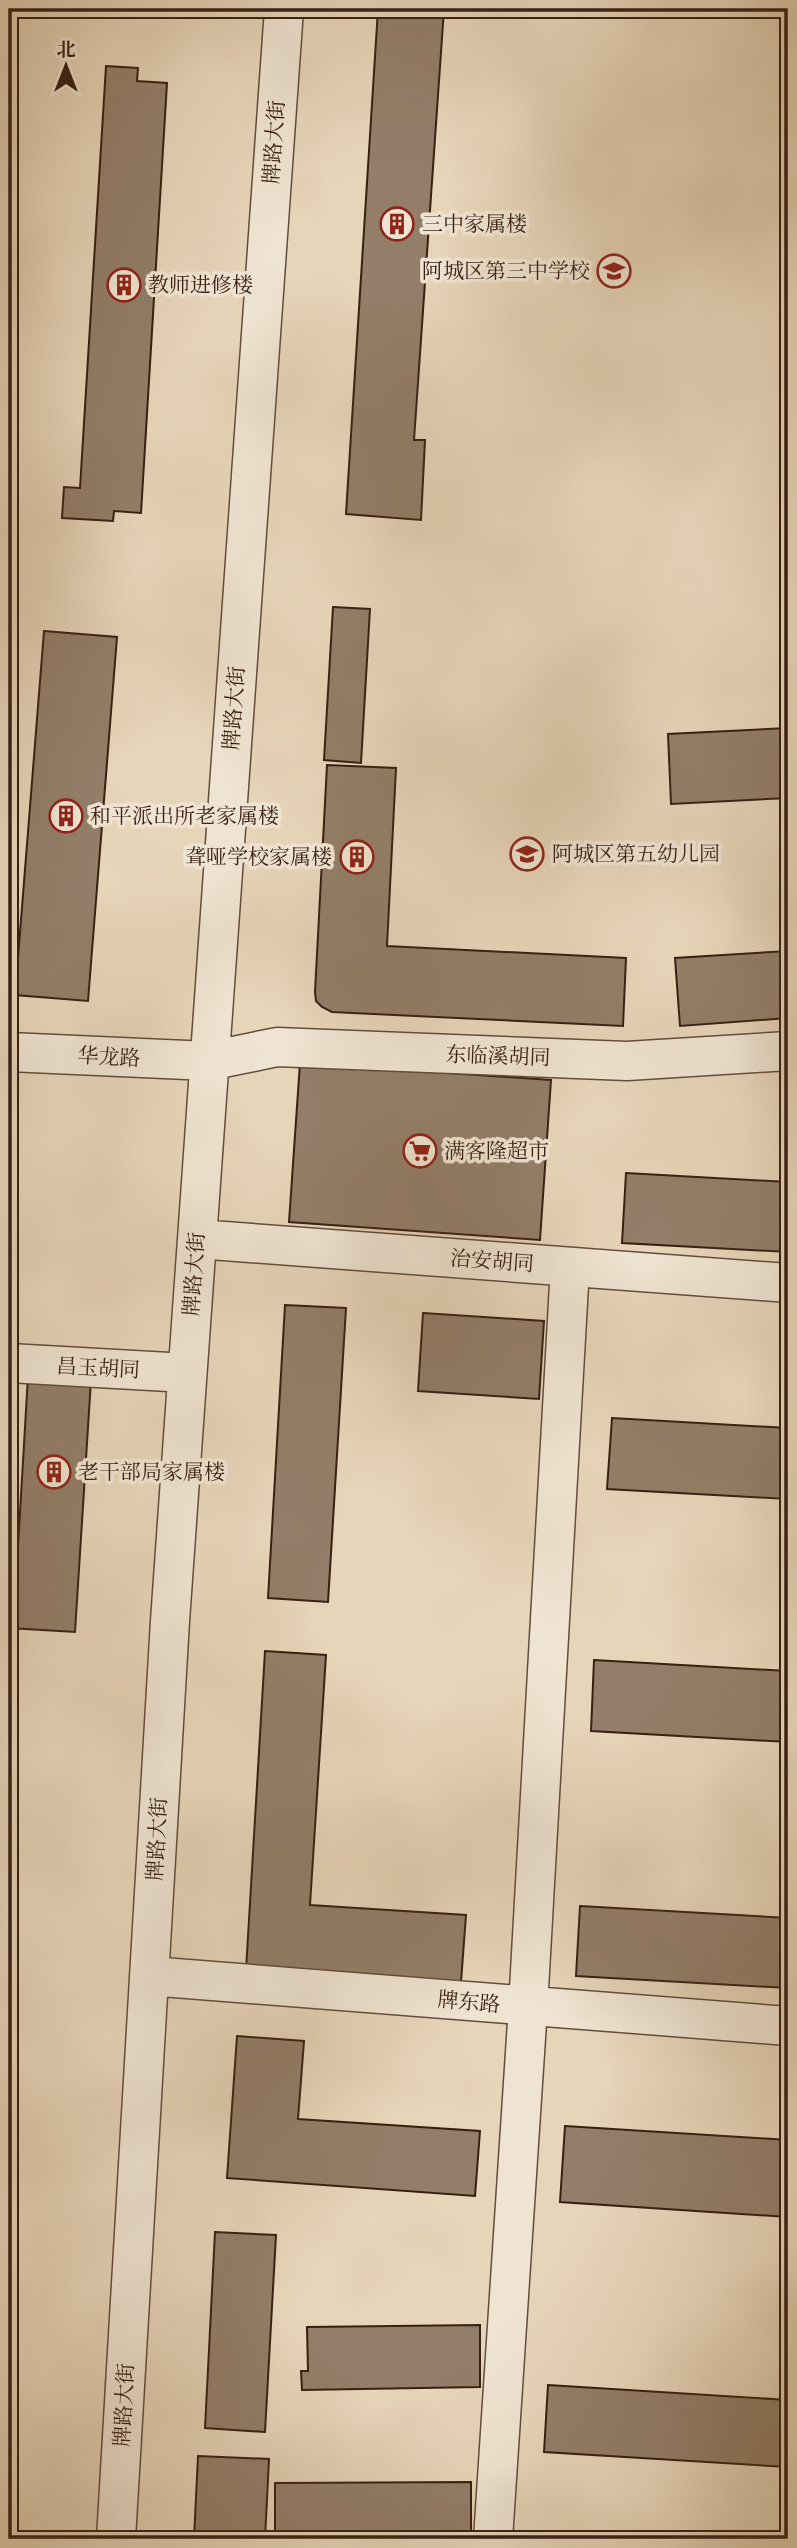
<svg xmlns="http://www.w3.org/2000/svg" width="797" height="2548" viewBox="0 0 797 2548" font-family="'Libre Bodoni','Noto Serif SC',serif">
	<rect width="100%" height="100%" fill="#e7d5b9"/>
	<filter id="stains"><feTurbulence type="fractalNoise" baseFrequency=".00286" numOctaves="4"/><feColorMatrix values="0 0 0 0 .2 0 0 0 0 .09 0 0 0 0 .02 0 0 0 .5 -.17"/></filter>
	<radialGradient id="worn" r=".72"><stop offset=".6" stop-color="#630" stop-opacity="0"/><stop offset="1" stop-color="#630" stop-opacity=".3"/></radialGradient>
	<path fill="#937e69" stroke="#381f13" stroke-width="2" d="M378 9H444L414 440H425L421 520 346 514Z
		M9 16H11L15 90H9Z
		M106 66 138 68 137 81 167 83 141 513 114 511 113 521 62 518 64 487 80 488Z
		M9 257 12 306H9Z
		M333 607 370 609 361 763 324 760Z
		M44 631 117 637 88 1001 15 995Z
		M788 728V798L671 804 668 734Z
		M327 765 396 768 387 946 626 958 623 1026 332 1012 322 1007 316 1001 315 992Z
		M788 951V1018L680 1026 675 958Z
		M300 1063 551 1080 540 1240 289 1222Z
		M626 1173 788 1182V1252L622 1243Z
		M9 1221 13 1229 11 1330H9Z
		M285 1305 346 1308 328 1602 268 1598Z
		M423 1313 544 1321 539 1399 418 1391Z
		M28 1376 91 1380 75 1632 9 1628V1563L17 1564Z
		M612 1418 788 1428V1499L607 1489Z
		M265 1651 326 1655 310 1905 466 1915 461 1982 246 1970Z
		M594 1660 788 1671V1742L591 1731Z
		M580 1906 788 1918V1988L576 1976Z
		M237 2036 304 2041 298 2119 480 2131 475 2196 227 2178Z
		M565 2126 788 2140V2217L560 2202Z
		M215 2232 276 2235 265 2432 205 2428Z
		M480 2325V2387L302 2390 301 2371H308L307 2327Z
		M548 2385 788 2400V2467L544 2452Z
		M198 2456 269 2459 265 2539H194Z
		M471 2482V2539H275V2483Z"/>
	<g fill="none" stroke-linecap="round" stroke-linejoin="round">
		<defs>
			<path id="minor" d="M9 1052 209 1061 277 1047 627 1061 788 1051
				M197 1239 788 1283
				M9 1363 187 1373
				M149 1976 788 2026
				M116 2539 170 1621 284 9
				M493 2539 528 2007 570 1267"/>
		</defs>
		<use href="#minor" stroke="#644c3c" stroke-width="41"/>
		<use href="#minor" stroke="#efe4d2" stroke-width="38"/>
	</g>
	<defs>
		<symbol id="building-ring" viewBox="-11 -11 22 22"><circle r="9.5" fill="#efe4d2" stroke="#8f2418" stroke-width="1.5"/><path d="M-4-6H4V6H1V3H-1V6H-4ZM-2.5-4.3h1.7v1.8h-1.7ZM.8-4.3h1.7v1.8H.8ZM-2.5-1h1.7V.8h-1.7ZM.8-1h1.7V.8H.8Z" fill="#8f2418"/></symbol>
		<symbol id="school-ring" viewBox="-11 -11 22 22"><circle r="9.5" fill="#efe4d2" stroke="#8f2418" stroke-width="1.5"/><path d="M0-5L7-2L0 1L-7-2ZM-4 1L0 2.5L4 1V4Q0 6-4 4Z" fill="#8f2418"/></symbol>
		<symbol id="supermarket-ring" viewBox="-11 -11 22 22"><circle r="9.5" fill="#efe4d2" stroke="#8f2418" stroke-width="1.5"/><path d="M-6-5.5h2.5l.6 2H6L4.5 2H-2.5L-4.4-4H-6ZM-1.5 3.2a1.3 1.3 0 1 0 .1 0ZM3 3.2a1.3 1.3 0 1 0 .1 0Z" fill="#8f2418"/></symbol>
	</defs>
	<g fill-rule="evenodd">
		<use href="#building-ring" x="378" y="205" width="38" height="38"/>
		<use href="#school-ring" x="595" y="252" width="38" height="38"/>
		<use href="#building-ring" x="105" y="266" width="38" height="38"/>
		<use href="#building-ring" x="47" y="797" width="38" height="38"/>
		<use href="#school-ring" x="508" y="835" width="38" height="38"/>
		<use href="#building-ring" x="338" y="838" width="38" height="38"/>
		<use href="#supermarket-ring" x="401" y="1132" width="38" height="38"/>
		<use href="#building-ring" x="35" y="1453" width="38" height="38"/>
	</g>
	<g text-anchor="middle" stroke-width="7" stroke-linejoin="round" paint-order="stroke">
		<g font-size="21" fill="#381f13" stroke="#efe4d2">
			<text transform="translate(274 142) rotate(-86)" y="7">牌路大街</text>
			<text transform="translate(234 708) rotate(-86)" y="7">牌路大街</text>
			<text transform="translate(498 1056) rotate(2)" y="7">东临溪胡同</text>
			<text transform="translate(109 1057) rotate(3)" y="7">华龙路</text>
			<text transform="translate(492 1261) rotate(4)" y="7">治安胡同</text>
			<text transform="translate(194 1274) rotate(-86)" y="7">牌路大街</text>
			<text transform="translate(98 1368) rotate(3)" y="7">昌玉胡同</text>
			<text transform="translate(157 1839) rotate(-87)" y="7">牌路大街</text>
			<text transform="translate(469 2002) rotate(5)" y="7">牌东路</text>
			<text transform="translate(124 2405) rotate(-87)" y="7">牌路大街</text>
		</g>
		<g font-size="21" fill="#381f13" stroke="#efe4d2" text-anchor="start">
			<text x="422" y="231">三中家属楼</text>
			<text x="590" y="278" text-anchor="end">阿城区第三中学校</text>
			<text x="148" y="292">教师进修楼</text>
			<text x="90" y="823">和平派出所老家属楼</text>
			<text x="552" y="861">阿城区第五幼儿园</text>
			<text x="332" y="864" text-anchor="end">聋哑学校家属楼</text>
			<text x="444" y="1158">满客隆超市</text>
			<text x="78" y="1479">老干部局家属楼</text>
		</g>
	</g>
	<rect width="797" height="2548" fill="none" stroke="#e7d5b9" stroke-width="35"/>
	<rect x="10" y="10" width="776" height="2527" fill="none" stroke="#381f13" stroke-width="3.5"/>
	<rect x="18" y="18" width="762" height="2513" fill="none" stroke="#381f13" stroke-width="2"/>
	<g transform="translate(66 66)" stroke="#efe4d2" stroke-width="5" paint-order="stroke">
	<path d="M0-5L12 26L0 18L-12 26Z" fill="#381f13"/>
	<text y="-10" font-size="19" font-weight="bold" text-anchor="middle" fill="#381f13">北</text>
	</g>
	<rect width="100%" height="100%" filter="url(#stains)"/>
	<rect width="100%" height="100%" fill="url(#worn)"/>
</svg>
